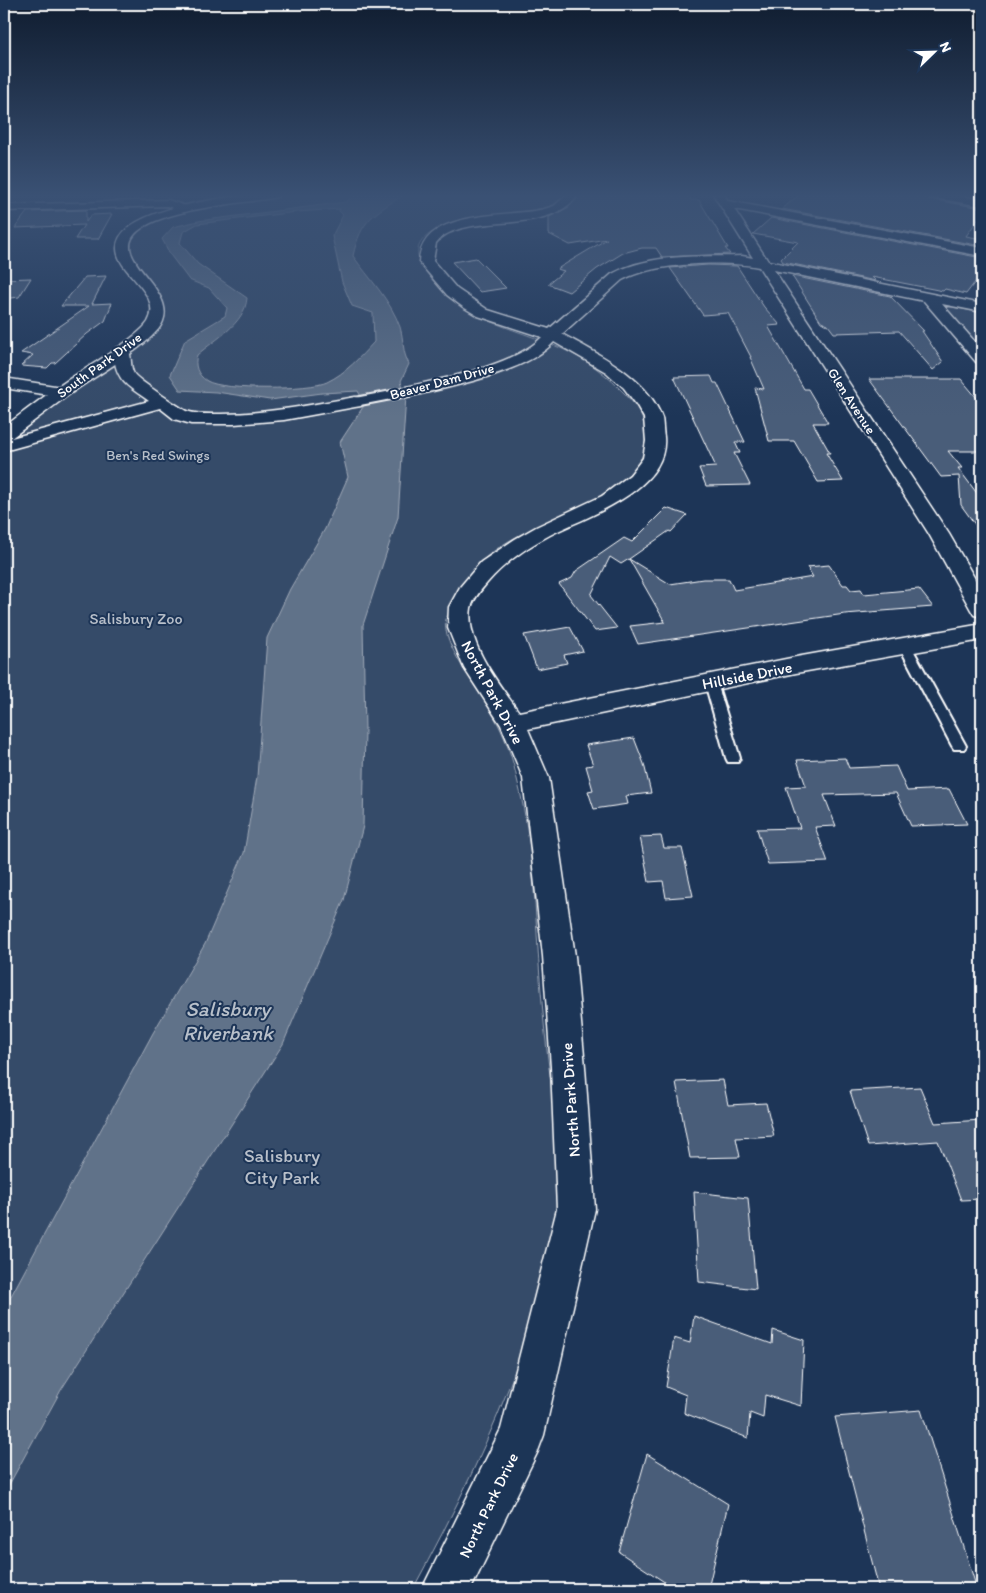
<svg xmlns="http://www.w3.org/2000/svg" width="986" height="1593" viewBox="0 0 986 1593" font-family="Itim,sans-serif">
	<rect width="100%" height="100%" fill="#1d3557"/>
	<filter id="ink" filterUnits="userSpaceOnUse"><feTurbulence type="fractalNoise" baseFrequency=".02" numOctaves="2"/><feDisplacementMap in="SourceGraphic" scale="10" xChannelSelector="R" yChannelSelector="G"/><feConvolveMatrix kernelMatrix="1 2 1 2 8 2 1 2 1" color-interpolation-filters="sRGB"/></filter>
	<g filter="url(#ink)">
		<path fill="#364b69" stroke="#9aa5b4" d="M289 194H568L558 204 530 213 450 224C420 235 406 249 430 277 443 293 456 305 474 314 529 340 576 343 621 390 634 403 643 412 645 431 646 447 644 458 633 470 575 530 481 520 448 614 445 621 445 622 446 630 450 655 485 699 498 724 507 742 513 760 517 779 536 852 535 928 542 1002 545 1038 550 1074 554 1110 555 1126 559 1143 559 1160 560 1190 555 1221 550 1251 546 1270 544 1290 538 1308 534 1324 527 1339 521 1355 492 1436 454 1513 413 1589H4V443L70 394 119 362 160 323 164 311 163 301 152 284 133 262 127 246C131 240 135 232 140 228 172 206 249 202 289 194Z
			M952 307 982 313V356L940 311 942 308Z"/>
		<path fill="#617289" stroke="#a0aab8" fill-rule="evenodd" d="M354 194H405C374 214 361 219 353 256 369 278 391 301 400 327 404 340 402 352 409 364L401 381 406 396 398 517 363 625 365 730 363 826 344 900 283 1044 61 1390 4 1494V1309L153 1033 205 944 244 853 257 777 267 638 290 589 325 529 348 477 340 442 365 404 358 391 322 393 270 400 216 392 180 390 170 375 185 340 225 316 227 308 209 288 189 280 171 256 162 239 173 227 198 221 346 202ZM340 209 339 211 343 215 332 236 342 282 352 306 373 313 374 342C360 357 346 373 327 382 311 390 223 391 207 381 197 375 194 365 197 355 215 339 245 324 247 298L198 264 180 243 183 232 197 224 297 212Z"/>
		<path fill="#4a5d79" stroke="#fff" d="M581 194H688L691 200H699L728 248H725L730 254 662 257 656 248H642L623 253 597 269 569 292 548 284 564 271 557 269 607 239 570 245 549 234V217L569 207Z
			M800 194H922L929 199 982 208V214L966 236 982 239V246L782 209Z
			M86 210V222L91 215 112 214 98 239H75L84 225 15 228 27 212Z
			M771 218 982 258V273L966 294 945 289 943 291 872 277 876 281 783 262 781 259 798 242 753 234Z
			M476 258 506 288 480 292 452 262Z
			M708 265 737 266 764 307 780 325 768 326 804 389H808L828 423H813L830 453H826L843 481 818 482 794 441H769L755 388 764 389 750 357H751L728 313 703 315 670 268Z
			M106 276 92 304 112 303 105 321 87 334 55 363H52L47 368 21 366 33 355 21 353 89 306H61L85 277Z
			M792 276 890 296 924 331H922L943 362 933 370 899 331 834 333 828 325 821 322Z
			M31 278 19 297 4 299V279Z
			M711 376 714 383H717L745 442H735L740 453H734L750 485 706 486 699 468 716 467 674 377Z
			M869 379H961L982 404V451H948L962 468H958L982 500V534L961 505 959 476 941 477Z
			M666 508 687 515 671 532 669 531 629 559 670 584 703 579H729L734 590 813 577 807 567 829 565 843 585H847L851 590 861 589 864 594 919 589 933 607 845 614 638 644 630 626 665 622 629 559 621 564 610 557 591 595 617 628 595 631 559 584 572 578 576 571 624 538 632 542Z
			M570 627 583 651 564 655 567 663 537 669 524 635Z
			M634 738 644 764 651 793 626 796 628 804 594 809 588 791 593 790 586 766 593 765 586 745Z
			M845 758 849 768 896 766 907 791 949 789 967 824 911 826 896 793 824 795 836 826 815 827 828 862 768 864 757 829 800 828 786 787 806 786 797 760Z
			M661 836 664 848H682L693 896 666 898 663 881 649 882 640 837Z
			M723 1080 728 1105 766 1103 774 1136 736 1138 740 1157 690 1158 676 1082Z
			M920 1087 935 1123 982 1120V1199L961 1200 938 1141 868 1146 850 1091Z
			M694 1192 748 1198 756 1289 699 1282Z
			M694 1316 772 1344 773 1330 804 1340 801 1406 765 1395 763 1418 750 1413 748 1438 684 1413 686 1395 666 1387 674 1338 690 1343Z
			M921 1410 977 1589H879L835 1417Z
			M647 1454 728 1504 708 1589H675L619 1552Z"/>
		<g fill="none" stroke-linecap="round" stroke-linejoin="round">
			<defs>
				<path id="service" d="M905 642 911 646 966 746 964 749H954L952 746 899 646Z
					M711 679 717 683 740 758 738 762H728L726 758 705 683Z"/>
				<path id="pedestrian" d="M407 388 413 392 412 395 355 406 348 402 355 398Z"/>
				<path id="minor" d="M568 194H579C553 230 497 218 459 229 450 232 442 235 436 243L433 261 457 289 488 310 549 329 612 274C651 253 699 257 742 256L753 258 713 194H724L728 201 982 248V256L734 209 768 261 982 304V312L942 304 982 350V364L976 362 924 301 774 270 949 534 982 591V617L974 615 971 610 929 534 759 267C724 260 653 263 622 280L562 334C596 353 648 377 662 418 663 423 663 431 664 437 669 490 587 516 550 535 527 547 504 563 487 583 481 590 473 599 471 608 465 643 500 685 519 712L796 657 982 624V640L796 673 528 729 549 778 575 956 585 1067 595 1209 544 1435 538 1451 471 1589H422L501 1429 557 1209 551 1067 543 956 523 778 501 725 464 668 448 628 449 607 460 587 481 562 515 539 536 527 602 496 630 475 643 458 646 441 644 418 636 404 624 388 606 372 554 342C526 373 448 387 407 397L401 396 399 392 401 388C440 379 515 366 542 337L478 316 463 307 447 295 419 262C421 208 507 218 544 209L554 206Z
					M168 200 189 207 191 209 185 212 167 206 4 211V205Z
					M122 346 127 348C133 355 129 366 134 374 139 381 177 405 186 411 197 415 209 414 221 414 266 414 310 405 355 397L361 398 363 402 361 406 355 407 284 420 234 424H191L174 419 160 408 4 451V440L149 401C133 389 119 384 115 363 114 358 113 352 117 348Z
					M4 378 61 387 67 388 69 392 67 396 61 397 4 388Z"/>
				<path id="tertiary" d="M253 194H282L277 197C240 204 166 208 138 231 107 257 176 288 163 321 156 342 97 375 77 389 54 405 33 422 10 439L4 440V427C24 412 44 396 65 382 83 370 138 338 148 322 164 294 118 274 117 249 115 209 225 198 253 194Z"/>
				<path id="secondary" d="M924 194H951L982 200V206L929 197Z"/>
			</defs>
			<use href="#service" stroke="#fff" stroke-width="4"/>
			<use href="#pedestrian" stroke="#fff" stroke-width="4"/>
			<use href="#minor" stroke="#fff" stroke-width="3"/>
			<use href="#tertiary" stroke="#fff" stroke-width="3"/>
			<use href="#secondary" stroke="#fff" stroke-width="3"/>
			<use href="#service" fill="#1d3557" fill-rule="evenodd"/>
			<use href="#pedestrian" fill="#1d3557" fill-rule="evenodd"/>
			<use href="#minor" fill="#1d3557" fill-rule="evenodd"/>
			<use href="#tertiary" fill="#1d3557" fill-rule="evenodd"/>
			<use href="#secondary" fill="#1d3557" fill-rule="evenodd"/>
		</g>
	</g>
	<linearGradient id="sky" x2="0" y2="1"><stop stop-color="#101d30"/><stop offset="0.47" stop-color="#3a5174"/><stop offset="1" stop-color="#3a5174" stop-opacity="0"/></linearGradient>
	<rect width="986" height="417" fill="url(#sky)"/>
	<g text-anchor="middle" stroke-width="4" stroke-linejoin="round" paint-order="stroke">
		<g font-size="14" fill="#fff" stroke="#1d3557">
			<text transform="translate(99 365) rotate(-36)" y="5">South Park Drive</text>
			<text transform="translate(442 381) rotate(-15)" y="5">Beaver Dam Drive</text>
			<text transform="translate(852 401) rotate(57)" y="5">Glen Avenue</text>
		</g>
		<g font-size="14" fill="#b9c0ca" stroke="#1d3557">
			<text x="158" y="460">Ben's Red Swings</text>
		</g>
		<g font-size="16" fill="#b9c0ca" stroke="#1d3557">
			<text x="136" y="624">Salisbury Zoo</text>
		</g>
		<g font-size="16" fill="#fff" stroke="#1d3557">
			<text transform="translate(747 675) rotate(-11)" y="6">Hillside Drive</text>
			<text transform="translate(493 692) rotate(62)" y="6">North Park Drive</text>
			<text transform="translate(570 1100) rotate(-94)" y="6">North Park Drive</text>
			<text transform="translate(488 1505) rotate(-64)" y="6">North Park Drive</text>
		</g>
		<g font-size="19" fill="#b9c0ca" stroke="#1d3557">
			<text x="282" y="1162">Salisbury<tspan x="282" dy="22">City Park</tspan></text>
		</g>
		<g font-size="21" font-style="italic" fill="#b8c0ca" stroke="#1d3557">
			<text x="228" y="1016">Salisbury<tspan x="228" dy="24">Riverbank</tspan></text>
		</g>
	</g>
	<rect width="986" height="1593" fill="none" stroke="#1d3557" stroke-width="20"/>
	<rect x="10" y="10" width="966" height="1573" fill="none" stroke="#fff" stroke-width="2" filter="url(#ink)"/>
	<g transform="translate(934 52) rotate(67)" stroke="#1d3557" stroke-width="4" paint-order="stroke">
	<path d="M0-4L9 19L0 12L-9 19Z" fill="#ffffff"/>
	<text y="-8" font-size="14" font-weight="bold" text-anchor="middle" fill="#ffffff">N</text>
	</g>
</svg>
